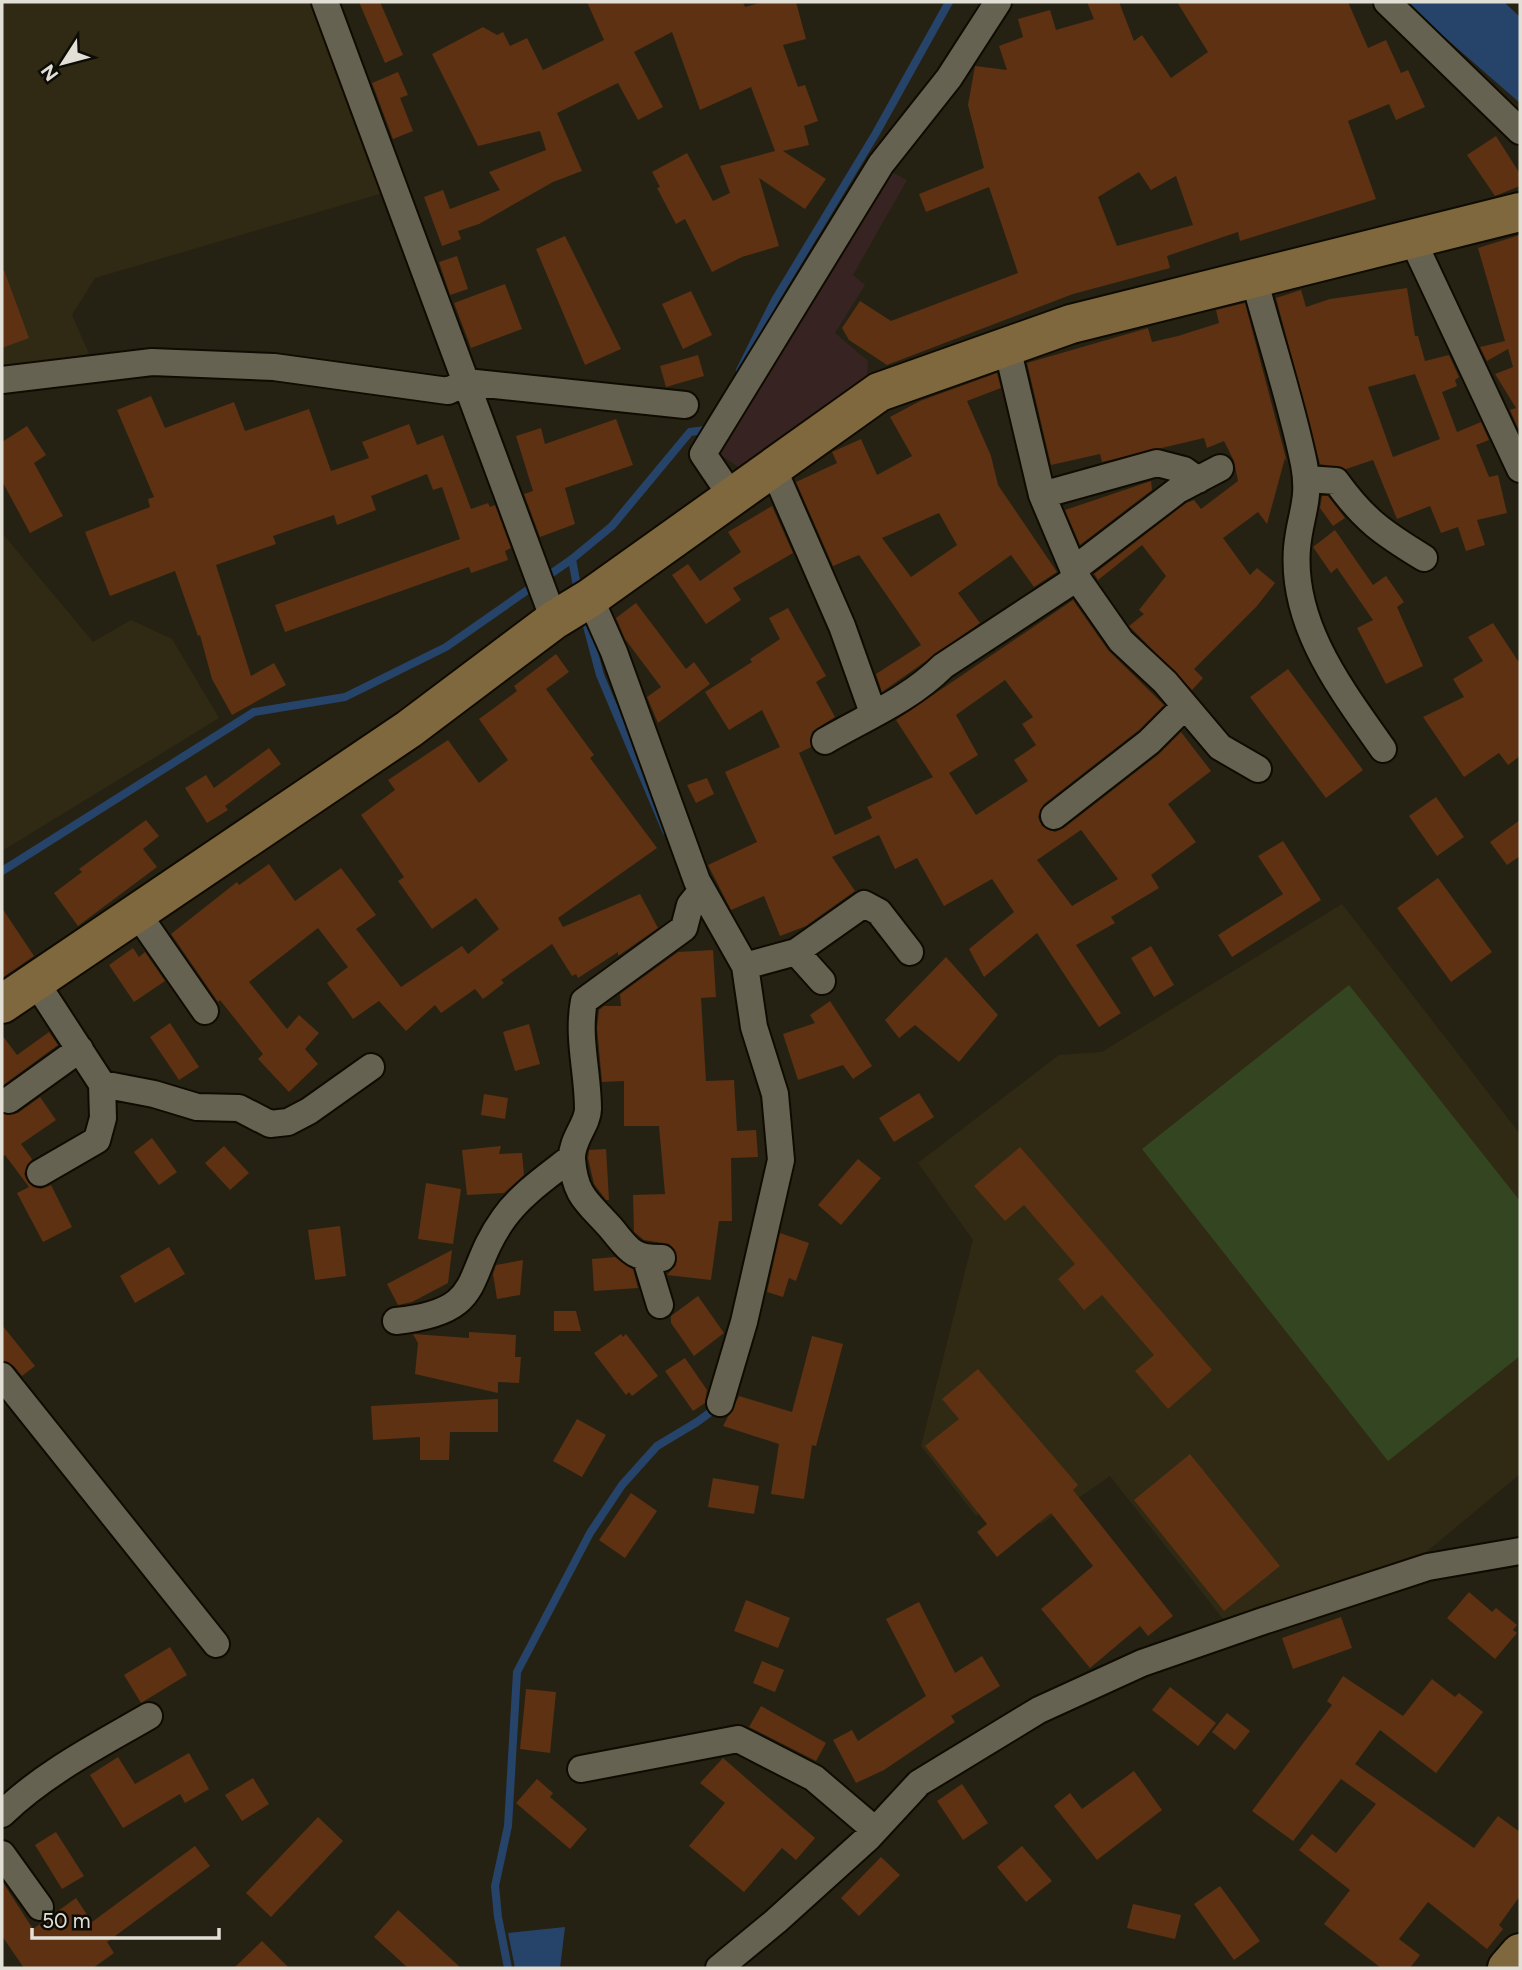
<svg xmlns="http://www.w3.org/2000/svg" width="1522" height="1970" viewBox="0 0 1522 1970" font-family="Figtree,sans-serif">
	<rect width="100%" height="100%" fill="#262213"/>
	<path fill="#372422" d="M886 169 907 180 853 275 865 285 835 333 868 361 867 375 749 474 716 452Z"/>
	<path fill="#302a14" d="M2 2H313L383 193 95 278 72 315 89 354 2 369Z
		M2 533 93 642 131 620 172 639 219 718 2 851Z
		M1342 904 1520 1134V1474L1420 1557 1224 1620 1110 1476 1041 1524 1010 1492 976 1516 921 1446 973 1240 918 1163 1059 1055 1102 1052Z"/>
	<path fill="#344621" d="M1349 985 1520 1201V1356L1388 1461 1142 1149Z"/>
	<path fill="#26436a" d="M1404 2H1504L1520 17V103Z
		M565 1927 560 1968H515L508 1933Z"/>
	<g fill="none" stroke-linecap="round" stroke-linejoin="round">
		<path stroke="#26436a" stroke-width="8" d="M740 370 775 300 876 133 949 2
			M572 559 578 592
			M584 615 600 675 666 831
			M2 871 254 712 345 697 446 647 572 559 612 526 690 432 706 430 708 427
			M508 1968 498 1917 495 1886 508 1826 517 1672 590 1533 622 1485 657 1446 697 1422 712 1411 714 1406"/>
	</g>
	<path fill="#5d3112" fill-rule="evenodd" d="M359 2H380L403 55 385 63Z
		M587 2H743L745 7 763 2H796L806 39 783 45 798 87 805 85 818 121 804 126 809 145 783 151 826 179 805 209 759 178 779 246 742 257 712 272 685 219 676 224 657 188 660 187 652 172 687 153 713 201 730 193 720 166 775 151 751 87 700 110 672 32 634 52 663 107 638 120 618 83 557 113 582 171 553 182 479 224 458 231 461 239 442 246 424 197 443 190 450 209 500 190 489 172 546 150 540 131 478 146 432 54 483 27 497 35 503 32 510 46 527 38 543 70 604 40Z
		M1087 2H1119L1134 41 1142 35 1171 78 1208 52 1177 2H1348L1368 48 1386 40 1401 73 1408 70 1425 107 1396 120 1389 104 1348 121 1376 199 1240 241 1238 232 1167 256 1170 268 1073 294 887 365 849 340 842 328 860 301 891 321 1018 273 989 187 926 212 919 194 984 168 968 105 975 66 1007 70 999 46 1023 37 1018 19 1050 10 1056 30 1094 19ZM1139 172 1151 190 1176 176 1193 225 1117 246 1098 197Z
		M398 72 408 95 400 98 413 131 393 139 372 83Z
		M1496 136 1520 174V186L1495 196 1467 155Z
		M1520 235V427L1518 428 1510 410 1516 408 1495 374 1513 367 1508 349 1487 361 1480 347 1505 341 1478 248Z
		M565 236 621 349 585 365 536 249Z
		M457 256 468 289 450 295 439 262Z
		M4 270 29 338 2 348V271Z
		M505 284 522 329 471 348 454 303Z
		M1407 288 1415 336H1418L1425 361 1449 355 1459 377 1455 380 1457 386 1442 392 1457 432 1481 422 1489 440 1476 445 1489 477 1498 475 1507 513 1477 520 1485 545 1466 551 1458 527 1441 533 1430 506 1397 519 1373 460 1346 469 1320 464 1276 298 1301 290 1306 307 1330 299ZM1415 374 1440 439 1393 457 1368 387Z
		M691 291 712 335 683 349 662 304Z
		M1245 303 1287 462 1285 458 1267 524 1258 512 1223 538 1250 575 1257 568 1275 583 1257 606 1194 669 1203 678 1192 690 1129 626 1144 614 1139 610 1166 576 1142 545 1098 580 1094 574 1186 503 1194 500 1201 509 1238 481 1234 461 1224 441 1207 448 1204 438 1102 462 1100 454 1051 465 1027 363 1148 328 1152 342 1178 336 1219 323 1216 310Z
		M698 355 704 376 666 387 660 366Z
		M997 373 1001 388 967 401 991 456 998 485 1057 572 1034 587 1011 555 958 593 980 623 882 692 876 674 921 645 859 555 833 566 796 482 837 463 832 452 861 439 877 475 912 456 890 417 920 401ZM939 513 957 545 911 577 882 538Z
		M151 396 165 428 234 402 245 431 309 409 331 471 369 458 362 442 409 424 417 445 443 435 471 509 488 503 490 507 495 505 511 548 505 551 508 560 471 573 469 567 285 632 275 605 460 539 442 487 433 490 427 474 371 496 376 510 337 525 334 515 273 536 276 544 216 565 251 676 274 663 286 685 232 715 212 679 200 635 198 636 175 571 110 596 85 532 150 507 148 499 154 497 117 410Z
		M616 419 633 465 565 488 575 524 540 537 524 494 533 491 516 436 541 428 545 444Z
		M27 426 46 455 34 463 63 516 30 533 2 481V442Z
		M1151 481 1152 490 1080 545 1065 510Z
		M1322 496H1328L1345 518 1333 526 1320 508Z
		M772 506 793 553 733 588 741 600 706 624 672 575 688 564 700 581 741 552 728 532Z
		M1335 530 1373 585 1386 576 1404 602 1397 607 1423 666 1386 684 1357 628 1373 620 1337 568 1331 573 1313 547Z
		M1073 600 1108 650 1164 705 1139 730 1044 804 1038 817 1042 826 1055 832 1064 828 1159 754 1181 732 1211 771 1168 804 1196 842 1151 875 1159 888 1111 917 1115 923 1076 945 1121 1013 1099 1027 1037 933 984 977 969 949 1014 912 992 879 944 906 917 858 895 869 879 835 832 857 855 891 806 926 780 936 764 896 731 910 708 865 757 842 725 772 780 747 762 710 729 730 705 692 752 662 750 659 780 639 769 618 788 608 826 676 816 682 835 717 812 732 811 747 799 753 835 835 872 818 867 807 933 777 896 720ZM1005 680 1033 717 1022 724 1036 745 1014 760 1028 781 976 815 949 773 978 755 956 715ZM1081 830 1118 879 1072 906 1037 860Z
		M636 603 686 669 694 662 710 684 658 723 647 697 661 687 625 639 616 618Z
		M1493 623 1520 664V756L1508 765 1499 753 1464 777 1423 717 1464 697 1453 679 1483 661 1468 637Z
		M556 654 569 672 546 689 594 755 590 758 657 848 558 918 563 927 640 894 658 928 618 956V952L578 978 576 974 572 976 552 944 501 980 504 983 483 999 475 989 441 1013 435 1005 406 1031 379 1001 353 1019 327 983 348 967 318 928 249 982 287 1029 299 1015 319 1033 305 1049 318 1064 289 1092 258 1059 263 1054 220 1000 218 1002 171 934 237 882 239 885 269 864 295 901 341 868 376 915 356 929 401 987 462 946 468 954 499 929 476 898 432 929 398 881 404 877 361 815 395 790 388 780 448 740 479 783 508 760 479 719 517 691 514 686Z
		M1288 669 1363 770 1326 798 1250 697Z
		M269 748 281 764 225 806 228 810 207 823 185 788 206 775 214 788Z
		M707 778 714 794 696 803 687 785Z
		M1436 797 1464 837 1437 856 1409 816Z
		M146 820 159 836 143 849 157 867 78 926 54 893 82 872 79 869Z
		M1520 820V856L1507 865 1490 842Z
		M1283 841 1321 900 1232 957 1218 935 1283 894 1258 856Z
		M1438 878 1492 952 1451 982 1397 908Z
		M2 908 34 956 2 978Z
		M1151 946 1174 985 1154 997 1131 958Z
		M133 948 139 957 145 952 165 981 134 1002 109 965Z
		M713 950 716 997 701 998 706 1081 734 1080 737 1131 756 1130 758 1157 731 1158 732 1221H719L711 1280 667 1275 676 1265 675 1250 669 1244 644 1240 634 1232 633 1195 665 1194 659 1126H624V1081L602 1082 597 1028 599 1010 604 1006H621L620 994 678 952Z
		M946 957 998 1015 959 1062 915 1025 899 1038 885 1020Z
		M830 1001 872 1066 853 1079 843 1065 798 1080 783 1034 815 1023 810 1015Z
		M170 1023 199 1067 179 1080 150 1037Z
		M529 1024 540 1064 515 1071 503 1032Z
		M49 1032 58 1045 2 1086V1035L17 1055Z
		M919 1093 934 1117 894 1142 879 1118Z
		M484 1094 508 1098 505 1119 481 1115Z
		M40 1097 56 1120 21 1144 32 1159 24 1174 33 1187 41 1189 51 1185 72 1227 43 1242 17 1193 29 1187 5 1155 2 1157V1114L18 1113Z
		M152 1138 177 1172 159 1185 134 1152Z
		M224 1146 249 1173 230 1190 205 1163Z
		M501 1146 499 1154 522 1153 524 1175 504 1193 467 1195 462 1150Z
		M1020 1147 1212 1370 1168 1409 1135 1371 1154 1355 1102 1295 1084 1310 1058 1279 1075 1264 1024 1205 1005 1221 974 1186Z
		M606 1149 609 1200H606L594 1184 588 1158 589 1150Z
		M858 1159 881 1178 841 1225 818 1205Z
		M426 1183 461 1189 453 1244 418 1239Z
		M340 1226 346 1276 315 1280 308 1230Z
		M780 1233 809 1243 796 1281 789 1278 783 1297 767 1292Z
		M169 1247 185 1274 135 1303 120 1276Z
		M452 1250 448 1283 412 1302 398 1305 387 1284Z
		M615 1257 633 1269 638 1288 594 1291 592 1259Z
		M523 1260 520 1295 497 1299 493 1274 496 1265Z
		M698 1296 724 1333 694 1356 671 1323V1316Z
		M554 1311H576L581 1331H554Z
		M2 1325 35 1366 22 1376 14 1366 2 1361Z
		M469 1332 516 1335 515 1357H521L519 1383 498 1382V1393L415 1374 418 1343 413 1334 469 1338Z
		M621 1334 623 1337 626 1334 658 1376 632 1396 629 1392 626 1395 594 1353Z
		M812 1336 843 1344 816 1446 812 1445 804 1499 771 1494 779 1444 723 1426 739 1396 792 1412Z
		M685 1358 707 1390 705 1403 693 1411 665 1371Z
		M978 1369 1078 1485 1073 1490 1173 1616 1148 1636 1140 1626 1090 1668 1041 1609 1093 1566 1051 1513 997 1557 977 1532 987 1524 925 1446 959 1419 942 1399Z
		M498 1399V1432H450L449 1460H420V1437L373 1440 371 1406Z
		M577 1419 606 1435 582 1477 553 1461Z
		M1190 1454 1280 1566 1224 1611 1134 1500Z
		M713 1478 759 1486 754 1514 708 1507Z
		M631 1493 657 1511 625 1558 599 1540Z
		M1469 1592 1492 1612 1496 1608 1517 1625 1513 1630 1517 1633 1495 1659 1447 1618Z
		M746 1600 790 1618 778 1648 734 1631Z
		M919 1602 955 1673 982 1656 1000 1686 951 1716 955 1722 884 1770 856 1783 833 1740 852 1730 858 1741 926 1696 886 1619Z
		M1341 1617 1352 1648 1293 1669 1282 1638Z
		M170 1647 187 1675 141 1703 124 1675Z
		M762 1661 784 1670 775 1692 753 1683Z
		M1343 1676 1403 1716 1432 1679 1455 1697 1459 1693 1483 1712 1436 1773 1380 1730 1355 1764 1474 1848 1498 1816 1520 1832V1896L1499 1925 1503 1929 1487 1949 1428 1902 1399 1939 1420 1955 1410 1968H1381L1324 1924 1350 1890 1299 1850 1312 1834 1336 1853 1376 1804 1341 1779 1293 1841 1252 1811 1332 1705 1327 1701Z
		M1170 1687 1216 1723 1198 1746 1152 1710Z
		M526 1689 556 1692 550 1753 520 1749Z
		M761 1706 826 1743 816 1761 749 1727Z
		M1227 1713 1250 1731 1235 1750 1212 1732Z
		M189 1753 209 1789 185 1803 180 1794 123 1828 90 1775 118 1757 135 1784Z
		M723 1758 815 1838 796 1860 782 1848 744 1892 689 1846 725 1803 700 1783Z
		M1134 1771 1162 1810 1097 1860 1054 1806 1070 1793 1082 1809Z
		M253 1778 269 1804 242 1821 225 1795Z
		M537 1779 553 1793 550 1797 587 1829 570 1849 516 1803Z
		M962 1784 988 1823 963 1840 937 1801Z
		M318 1817 343 1841 271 1917 246 1893Z
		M56 1832 84 1876 62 1889 35 1845Z
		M195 1846 210 1866 107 1942 114 1953 93 1968H24L2 1936V1881L33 1929 76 1898 92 1922Z
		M1022 1846 1052 1881 1026 1902 997 1867Z
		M881 1857 900 1875 859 1916 841 1898Z
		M1220 1886 1260 1941 1234 1960 1194 1904Z
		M1133 1904 1181 1915 1175 1939 1127 1928Z
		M398 1910 461 1968H408L374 1937Z
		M262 1941 289 1968H234Z"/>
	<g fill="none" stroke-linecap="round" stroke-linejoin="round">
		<defs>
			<path id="street" d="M325 2 554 620
				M1387 2 1520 131
				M1415 237 1420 256 1520 469
				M1254 278C1270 339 1291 401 1304 464 1311 501 1300 514 1297 548 1291 625 1341 689 1383 749
				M1007 347 1042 495 1077 578 1121 641 1165 682 1220 747 1258 769
				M2 380 152 362 274 367 448 391 466 382 685 405
				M773 468 842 626 873 713
				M1306 479 1336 481C1364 520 1383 533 1424 558
				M1042 495 1157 463 1184 470 1198 480
				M732 497 703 454 881 164 949 78 998 2
				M1073 570 1178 490 1220 468
				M590 598 614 652 697 881 745 966 754 1027 775 1094 781 1160 744 1322 720 1403
				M825 741C866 717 909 700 943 666L1077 578
				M1054 816 1149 742 1185 706
				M137 913 205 1011
				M796 952 822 981
				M745 966 796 952 864 904 879 912 910 952
				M35 981 102 1084 154 1094 197 1107 239 1108 270 1124 288 1122 309 1111 371 1067
				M9 1100 80 1049
				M40 1173 97 1140 103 1118 102 1084
				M662 1258C631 1259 628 1248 610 1227 588 1202 575 1197 572 1159 571 1140 588 1124 588 1109 588 1072 577 1038 584 1001L684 928 690 905 702 890
				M646 1259 660 1305
				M396 1321C489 1311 462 1276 504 1218 521 1194 548 1176 572 1157
				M2 1376 216 1644
				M581 1769 738 1739 814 1778 875 1830
				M2 1814C44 1773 99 1745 149 1716
				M2 1854 40 1907
				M719 1968 776 1921 869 1837 919 1783 1039 1710 1142 1663 1263 1621 1428 1567 1520 1551"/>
			<path id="secondary" d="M2 1004 409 729 554 620 590 598 879 392 1071 324 1520 212
				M1507 1968 1520 1953"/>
		</defs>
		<use href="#street" stroke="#0f0b01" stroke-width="30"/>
		<use href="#secondary" stroke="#0f0b01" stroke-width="42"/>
		<use href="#street" stroke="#666251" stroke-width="26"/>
		<use href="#secondary" stroke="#7f673e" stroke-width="38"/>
	</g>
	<rect width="1522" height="1970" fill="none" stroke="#e2e0d6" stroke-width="7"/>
	<g transform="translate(63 63) rotate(234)" stroke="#0d0c06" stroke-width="5" paint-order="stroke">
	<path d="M0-5L12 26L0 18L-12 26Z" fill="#e2e0d6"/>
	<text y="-10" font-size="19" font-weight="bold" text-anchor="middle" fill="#e2e0d6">N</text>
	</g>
	<path d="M32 1928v10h187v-10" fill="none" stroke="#e2e0d6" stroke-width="3.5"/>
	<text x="42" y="1928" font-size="21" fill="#e2e0d6" stroke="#0d0c06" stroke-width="5" paint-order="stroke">50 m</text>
</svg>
